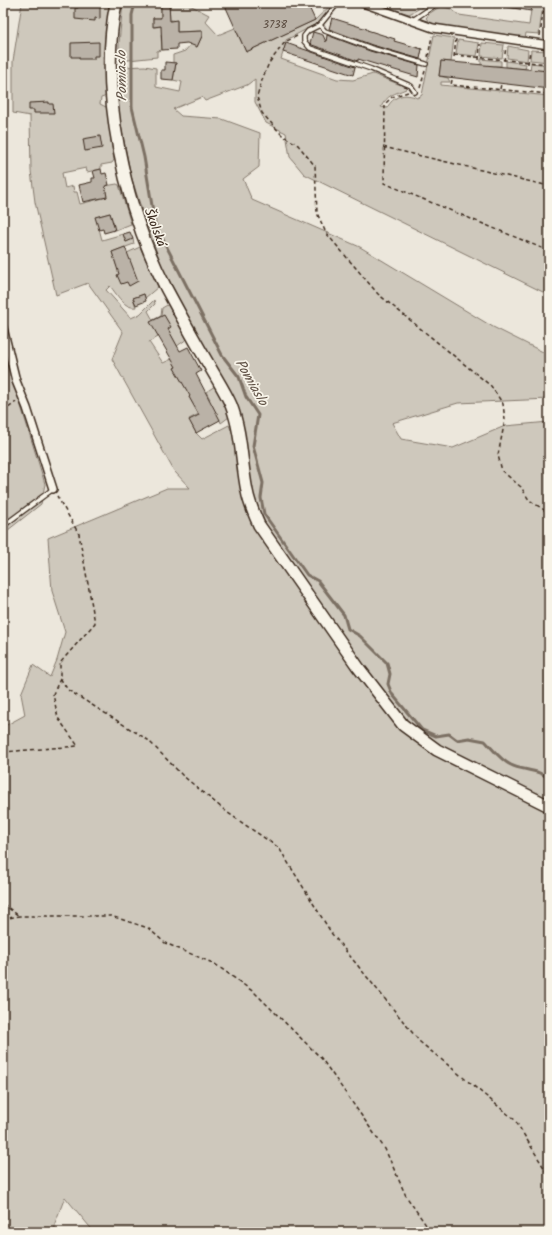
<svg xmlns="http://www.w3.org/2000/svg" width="552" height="1235" viewBox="0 0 552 1235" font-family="Kalam,sans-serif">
	<rect width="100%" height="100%" fill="#ece7dc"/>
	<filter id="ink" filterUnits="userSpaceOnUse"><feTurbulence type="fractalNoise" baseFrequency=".025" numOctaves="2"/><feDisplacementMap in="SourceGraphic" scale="8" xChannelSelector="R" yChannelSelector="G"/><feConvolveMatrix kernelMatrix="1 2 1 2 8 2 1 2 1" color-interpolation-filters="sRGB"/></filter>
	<g filter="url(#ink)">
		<path fill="#cec8bc" stroke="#84796d" d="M22 3H111L110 18 107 19 105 38H108L107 56H103V65H107V96L101 98 100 104 108 108 111 141 114 160 112 163 101 165V169L87 172 86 168 62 173 65 188 73 186 74 192H77L80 204 107 197 105 186 117 184 119 185 131 224 113 231 112 227 114 226 110 213 96 217 102 240 123 234 126 242 133 239 134 244 112 252 117 267 127 253 140 247 158 287 145 298 144 294 133 298 136 307C124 309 117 294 110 286L106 290 131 318 140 314 154 300 155 304 148 311 153 320 161 316 162 308 169 304 187 339 177 346 169 331 149 342 163 363 172 359 176 367 174 368 187 390 197 392 189 397 195 407 210 399 206 392 215 386 228 413 229 417 221 423 220 420 199 414 189 419 196 433 202 439 229 425 231 430 233 429 245 444 241 416 163 269 146 223 131 176 120 121 118 103 119 68 122 67 145 66 156 68V87L180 92 182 82 173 80 176 63H173V55L185 51 191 44 197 47 202 36V31L177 32V21L171 20 170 26 169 3H186L209 15 205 21 218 35 235 28 246 52 315 20 333 3H335L320 22 286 40V43L281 59 337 79 353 80 373 74 406 87V89C394 94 387 95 381 107L387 108C393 96 405 92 417 98L422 95 434 35 454 38 451 62 441 61 439 76 448 78 450 82H441V85L549 96V295L304 174 290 157 286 133 266 123 255 102V79L247 85 205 101 202 97 173 109 181 116 222 119 260 133 259 167 243 179 252 200 360 247 493 327 549 355V399L458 403 392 423 401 439 453 448 505 426 549 422V1232H94L65 1197 55 1223V1232H3V727L25 715 21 694 33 665 50 677 57 660 65 632 52 591 48 538 167 488H190L174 471 112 359 123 332 88 283 56 295 35 202 31 171 30 116 13 113V61Z
			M123 3H161V18H153L154 27 165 26 166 34 161 35 162 50 157 51V57L119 61V43Z
			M374 3H430L409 14Z
			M532 3H549V8L542 12 539 34 526 33 525 39 466 31 430 23 426 18 430 13 441 6 451 9 459 15 529 25Z
			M458 40 479 43 477 56 456 54Z
			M482 43 504 45 502 58 481 56Z
			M508 46 528 50 527 61 507 58Z
			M531 50 549 51V62L530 60Z
			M481 59 501 61V66H481Z
			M506 61 526 64 525 69 506 67Z
			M531 63 549 65V71L530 70Z
			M3 348 45 484 41 504 3 534Z"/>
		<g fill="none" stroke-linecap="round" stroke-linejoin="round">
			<path stroke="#7c7064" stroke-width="3" d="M135 3 132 15V107L144 157 155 224 222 355 239 377 246 397 258 415 253 446 263 483 261 498 264 514 307 575 318 581 344 615 348 629 360 636 387 663 390 674 388 684 392 694 422 730 436 736 449 734 457 740 469 738 485 741C493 749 500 760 511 765 522 771 541 769 549 780
				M3 1226 8 1232"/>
		</g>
		<path fill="#bab2a7" stroke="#3b2a1e" d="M78 3H100V19L95 18V21L75 19V8H78Z
			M161 3H169L170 21 177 20V32L202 31V36L197 47 187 43 177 44V49L162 50 161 26 153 27V18H161Z
			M224 3H307L315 20 246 52Z
			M507 3H532L531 11 507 7Z
			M332 18 367 29V30L395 39 394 41 422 49 420 59 372 45 329 29Z
			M313 32 323 35 326 42 327 35 370 51 419 65 418 77 358 59V61L312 45 310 43Z
			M99 42V56H94V59H79V57H71V43Z
			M286 43 355 67 353 75 283 52Z
			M441 61 549 71V89L439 76Z
			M165 62 176 63 173 80 161 79V70H165Z
			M49 102V104H53L54 113H34V110H29V103Z
			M100 136 102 148 85 151 83 139Z
			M101 169 102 174 106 173 109 185 105 186 107 197 83 202 79 185 92 182V178H95L93 171Z
			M110 213 115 230 104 233 103 229 99 230 95 217Z
			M130 232 133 239 126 242 123 234Z
			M125 247 138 281 129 286 127 282 121 284 117 275 119 274 112 252Z
			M144 294 146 301 136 305 133 298Z
			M164 315 171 327 168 329 180 351 188 347 201 371 196 374 220 420 196 433 189 420 199 415 189 397 190 396 174 368 176 367 150 322Z"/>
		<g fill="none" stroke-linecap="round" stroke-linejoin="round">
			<defs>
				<path id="lane" d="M338 3 320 25 308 31 304 36V41L310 48 371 69 411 86 415 92
					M413 20 438 3
					M320 25 325 31 371 48 426 64
					M3 526 53 489"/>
				<path id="street" d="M363 3 433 28 549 45
					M3 328 16 381 27 408 53 489"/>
				<path id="secondary" d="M116 3C98 92 125 209 166 288 180 314 194 340 209 365 216 378 225 391 231 405 242 433 241 462 247 491 249 503 254 514 259 525L358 667 403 725 437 750 549 806"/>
			</defs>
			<use href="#lane" stroke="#3b2a1e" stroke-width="6"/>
			<use href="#street" stroke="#3b2a1e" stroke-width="10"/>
			<use href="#secondary" stroke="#3b2a1e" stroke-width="14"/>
			<path stroke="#3b2a1e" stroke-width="1.5" stroke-dasharray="4 3" stroke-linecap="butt" d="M297 36 285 42 269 63 263 77 257 97 262 113 282 135 298 145 315 166 317 213 326 233 378 294 491 386 503 404 505 420 498 455 502 471 521 487 529 500 549 513
				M540 36 543 13 549 10
				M454 55 549 64
				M428 57 432 36
				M454 57 456 39
				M479 60 480 44
				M504 61 506 47
				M528 64 530 50
				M452 80 451 85 549 94
				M420 88 425 71
				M500 89 501 84
				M408 92 392 97 385 104 384 183 549 251
				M383 147 549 186
				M3 412 16 402
				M57 496 79 534 95 623 60 663V678L68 690 148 740 182 775 228 813 279 848 332 934 420 1042 515 1120 549 1176
				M3 752 78 746 58 718 53 694 60 679
				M3 904 19 916
				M3 919 19 916H111L148 928 165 943 215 964 255 993 321 1058 385 1149 406 1196 426 1225 428 1232"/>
			<use href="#lane" stroke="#f7f3e8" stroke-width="3.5"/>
			<use href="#street" stroke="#f7f3e8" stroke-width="7"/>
			<use href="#secondary" stroke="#f7f3e8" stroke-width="11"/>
		</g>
	</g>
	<g text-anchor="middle" stroke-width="3.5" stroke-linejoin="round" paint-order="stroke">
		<g font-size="11" fill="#5b4c40">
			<text x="275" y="28">3738</text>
		</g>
		<g font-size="13" fill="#3b2a1e" stroke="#f7f3e8">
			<text transform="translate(156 227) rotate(69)" y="5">Školská</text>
		</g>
		<g font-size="14" font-style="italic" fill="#615347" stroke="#f7f3e8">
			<text transform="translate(121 76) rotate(-91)" y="5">Pomiaslo</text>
			<text transform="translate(252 382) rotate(60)" y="5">Pomiaslo</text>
		</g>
	</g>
	<rect width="552" height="1235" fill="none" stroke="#f7f3e8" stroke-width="16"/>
	<rect x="8" y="8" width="536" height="1219" fill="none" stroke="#3b2a1e" stroke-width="1.5" filter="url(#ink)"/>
</svg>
